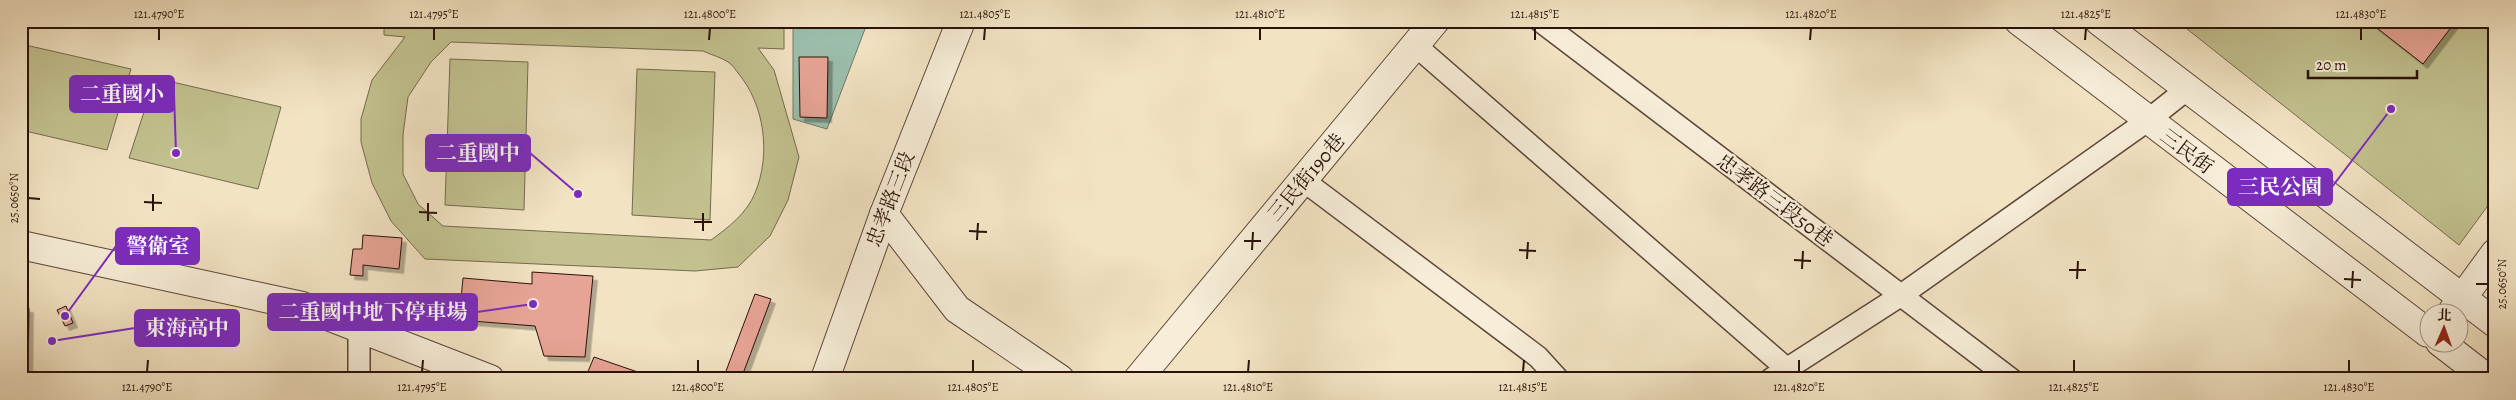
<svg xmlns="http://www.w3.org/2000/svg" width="2516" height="400" viewBox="0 0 2516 400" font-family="Alegreya,'Noto Serif TC',serif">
	<defs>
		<filter id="shadow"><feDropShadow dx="4.5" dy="4.5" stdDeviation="0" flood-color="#0004"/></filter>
	</defs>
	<rect width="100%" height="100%" fill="#f2e3c3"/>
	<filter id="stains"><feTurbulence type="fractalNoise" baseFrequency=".004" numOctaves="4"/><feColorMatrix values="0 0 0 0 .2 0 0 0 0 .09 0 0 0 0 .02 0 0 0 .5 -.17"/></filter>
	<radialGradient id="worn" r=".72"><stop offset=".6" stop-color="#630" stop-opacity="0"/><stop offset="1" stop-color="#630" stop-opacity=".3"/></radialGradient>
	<path fill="#c2c18f" stroke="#766a4c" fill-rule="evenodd" d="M384 21 784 22V49L758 48 774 70 799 157 788 200 770 236 738 267 695 271 425 259 391 221 372 183 361 142V119L372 80 405 37 384 35ZM451 42 703 51C711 55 721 57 728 62 732 64 735 69 738 73 765 105 771 155 755 193 747 213 728 228 711 240L443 226 418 204 403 174V135L408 97 431 62Z
		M2177 21H2495V196L2459 245Z
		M21 44 131 69 107 150 21 130Z
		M450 59 528 62 524 210 445 205Z
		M637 69 715 72 710 220 632 215Z
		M155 78 281 107 258 189 129 158Z"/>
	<path fill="#9cbfad" stroke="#6e7a6b" d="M793 21H868L827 129 793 119Z"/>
	<path fill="#e7a496" stroke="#2a1209" filter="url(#shadow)" d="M2368 21H2456L2423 64Z
		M799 57H828L827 118 800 117Z
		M363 235 402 238 399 269 363 265V276L350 275 353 249H362Z
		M532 272 593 276 585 357 544 356 535 326 459 320 463 278 532 284Z
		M755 294 771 299 741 379H723Z
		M66 306 73 323 65 326 57 310Z
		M21 308H29L28 379H21Z
		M594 357 658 379H600L587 374Z"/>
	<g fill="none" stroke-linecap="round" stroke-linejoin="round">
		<defs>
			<path id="service" d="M1540 21 2011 379
				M1415 45 1787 369
				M1304 181 1538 357 1558 379
				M359 379V328
				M1771 379 1900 296 2147 121 2186 90"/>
			<path id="minor" d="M884 214 957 309 1060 379
				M21 245 302 306 490 379
				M2452 312 2495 253
				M1138 379 1435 21"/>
			<path id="tertiary" d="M2019 21 2428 333
				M2099 21 2495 323
				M2440 342 2488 379
				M825 379 884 214 961 21"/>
		</defs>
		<use href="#service" stroke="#5c4638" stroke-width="24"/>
		<use href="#minor" stroke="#5c4638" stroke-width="30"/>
		<use href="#tertiary" stroke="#5c4638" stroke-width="30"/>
		<use href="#service" stroke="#f7edd8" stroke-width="21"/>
		<use href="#minor" stroke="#f7edd8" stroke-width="28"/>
		<use href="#tertiary" stroke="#f7edd8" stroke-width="28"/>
	</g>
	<path fill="none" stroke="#2a1209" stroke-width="2" d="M159 40V28M434 40V28M709 40 710 28M984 40 985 28M1260 40V28M1535 40V28M1810 40 1811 28M2085 40 2086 28M2361 40V28M28 198 40 199M144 202 162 203M153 211V194M419 212 437 213M428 221V203M694 222H712M703 231V213M969 231 987 232M977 240 978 223M1244 241H1261M1252 250 1253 232M1519 250 1536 251M1527 259 1528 242M1794 260 1811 261M1802 269 1803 251M2069 270H2086M2077 279 2078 261M2344 279 2361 280M2476 284H2488M2352 288 2353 271M147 372 148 360M422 372 423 360M698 372V360M973 372V360M1248 372 1249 360M1523 372 1524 360M1799 372V360M2074 372V360M2349 372V360"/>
	<g text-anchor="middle" stroke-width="4.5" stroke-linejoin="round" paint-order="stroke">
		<g font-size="20" fill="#2a1209" stroke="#f7edd8">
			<text transform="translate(2187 151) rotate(37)" y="7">三民街</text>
			<text transform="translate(1306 177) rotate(-50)" y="7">三民街190巷</text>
			<text transform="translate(890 199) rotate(-69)" y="7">忠孝路三段</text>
			<text transform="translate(1775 200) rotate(37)" y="7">忠孝路三段50巷</text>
		</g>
	</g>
	<path fill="none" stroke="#7b2cbf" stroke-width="2" d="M176 153L174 94M578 194L530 153M2391 109L2332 187M65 316L116 246M533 304L477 312M52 341L135 328"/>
	<g fill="#7b2cbf" stroke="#f7edd8" stroke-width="2">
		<circle cx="176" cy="153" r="5"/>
		<circle cx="578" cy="194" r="5"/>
		<circle cx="2391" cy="109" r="5"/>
		<circle cx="65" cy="316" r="5"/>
		<circle cx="533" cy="304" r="5"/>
		<circle cx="52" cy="341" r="5"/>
	</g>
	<g fill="#7b2cbf" stroke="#7b2cbf" stroke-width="2">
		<rect x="70" y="76" width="104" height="36" rx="5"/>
		<rect x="426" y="135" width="104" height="36" rx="5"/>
		<rect x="2228" y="169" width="104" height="36" rx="5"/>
		<rect x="116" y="228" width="83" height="36" rx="5"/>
		<rect x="268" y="294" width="209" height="36" rx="5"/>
		<rect x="135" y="310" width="104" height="36" rx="5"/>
	</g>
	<g font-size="21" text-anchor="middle" font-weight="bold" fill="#fff">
		<text x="122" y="101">二重國小</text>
		<text x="478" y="160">二重國中</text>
		<text x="2280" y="194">三民公園</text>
		<text x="158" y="253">警衛室</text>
		<text x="373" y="319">二重國中地下停車場</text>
		<text x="187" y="335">東海高中</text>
	</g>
	<rect width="2516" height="400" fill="none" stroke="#f2e3c3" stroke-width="55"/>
	<g transform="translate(2444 328) rotate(2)"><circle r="24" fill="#f7edd8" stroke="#a59585"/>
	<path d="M0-4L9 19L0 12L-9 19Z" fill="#8f2418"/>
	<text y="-8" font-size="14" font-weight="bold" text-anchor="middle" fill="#2a1209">北</text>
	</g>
	<path d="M2308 70v8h109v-8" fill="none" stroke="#2a1209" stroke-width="2.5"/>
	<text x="2316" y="70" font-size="15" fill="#2a1209" stroke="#f7edd8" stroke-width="4" paint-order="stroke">20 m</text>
	<rect x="28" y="28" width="2460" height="344" fill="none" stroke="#2a1209" stroke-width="2"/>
	<g font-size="12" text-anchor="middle" fill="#2a1209">
		<text x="159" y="18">121.4790°E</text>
		<text x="434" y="18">121.4795°E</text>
		<text x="710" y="18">121.4800°E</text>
		<text x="985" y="18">121.4805°E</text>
		<text x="1260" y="18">121.4810°E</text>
		<text x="1535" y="18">121.4815°E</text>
		<text x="1811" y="18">121.4820°E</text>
		<text x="2086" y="18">121.4825°E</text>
		<text x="2361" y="18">121.4830°E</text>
		<text transform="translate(14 198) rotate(-90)" y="4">25.0650°N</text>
		<text transform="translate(2502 284) rotate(-90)" y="4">25.0650°N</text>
		<text x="147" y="391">121.4790°E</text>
		<text x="422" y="391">121.4795°E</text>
		<text x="698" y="391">121.4800°E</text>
		<text x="973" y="391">121.4805°E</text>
		<text x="1248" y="391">121.4810°E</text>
		<text x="1523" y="391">121.4815°E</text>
		<text x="1799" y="391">121.4820°E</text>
		<text x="2074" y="391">121.4825°E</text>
		<text x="2349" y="391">121.4830°E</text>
	</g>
	<rect width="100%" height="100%" filter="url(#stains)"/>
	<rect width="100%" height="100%" fill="url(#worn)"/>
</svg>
